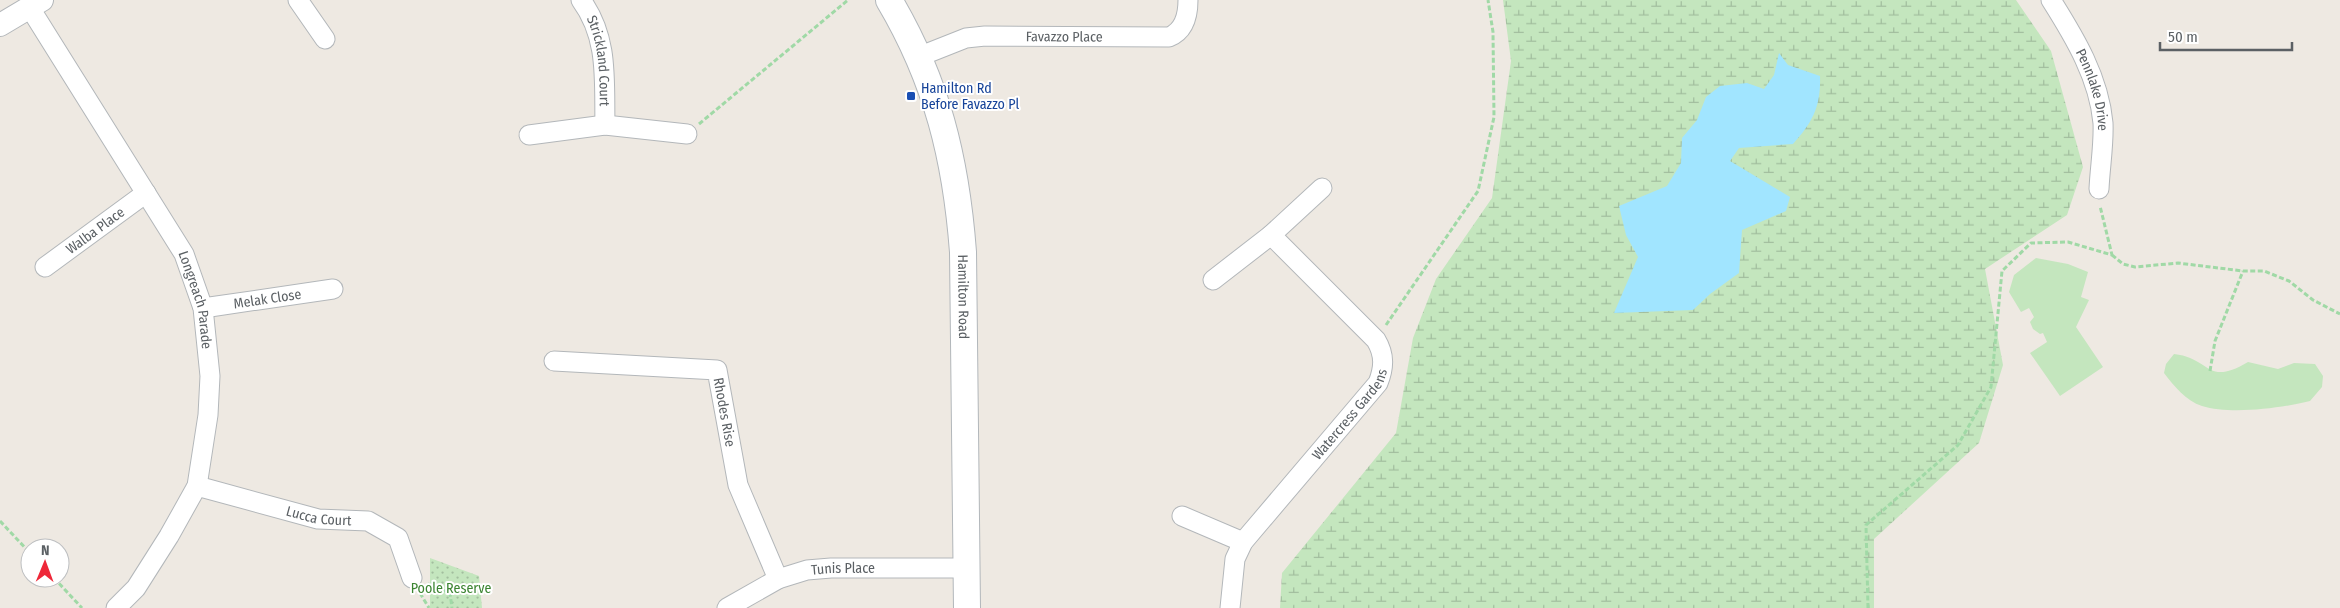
<svg xmlns="http://www.w3.org/2000/svg" width="2340" height="608" viewBox="0 0 2340 608" font-family="'Fira Sans Condensed',sans-serif">
	<defs>
		<pattern id="wetland-marsh" width="20" height="14" patternUnits="userSpaceOnUse" patternTransform="scale(1.25)"><rect width="20" height="14" fill="#c4e6be"/><path d="M1 5h8M5 5V1M11 12h8M15 12V8" fill="none" stroke="#a2be9e"/></pattern>
		<pattern id="park-dots" width="8" height="8" patternUnits="userSpaceOnUse" patternTransform="scale(1.25)"><rect width="8" height="8" fill="#c4e6be"/><path d="M2 2h.1M6 6h.1" fill="none" stroke="#a2be9e" stroke-width="1.8" stroke-linecap="round"/></pattern>
	</defs>
	<rect width="100%" height="100%" fill="#eee9e2"/>
	<path fill="#c4e6be" d="M2036 258 2068 264 2088 272 2081 297 2089 300 2076 327 2103 367 2060 396 2030 353 2047 342 2043 333 2040 334 2033 329 2030 322 2034 317 2029 308 2021 312 2009 292 2014 275Z
		M2174 354C2211 358 2206 387 2248 362L2278 369 2294 363 2315 364 2323 376 2322 387 2310 401C2282 408 2231 415 2202 406 2186 401 2174 386 2164 373L2166 364Z"/>
	<path fill="url(#wetland-marsh)" d="M1503 0H2016L2051 51 2083 167 2067 215 1985 269 2003 365 1979 443 1874 539V608H1280L1282 573 1396 433 1413 338 1436 279 1492 198 1511 61Z"/>
	<path fill="url(#park-dots)" d="M430 558 479 576 482 608H430Z"/>
	<path fill="#a1e5ff" d="M1779 53 1788 65 1820 76C1821 106 1813 122 1793 144L1739 148 1730 161 1790 197 1786 211 1742 230 1739 273 1710 294 1693 310 1614 313 1638 257 1626 235 1619 206 1667 186 1681 163 1682 138 1697 120 1706 97 1720 86 1747 83 1764 89 1774 75Z"/>
	<g fill="none" stroke-linecap="round" stroke-linejoin="round">
		<defs>
			<g id="minor">
				<path d="M298 0 325 39"/>
				<path id="s1" d="M581 0C609 38 604 81 605 125"/>
				<path id="s2" d="M2051 0C2075 38 2099 78 2103 123 2104 144 2100 167 2099 189"/>
				<path id="s3" d="M30 8 184 254 203 308 210 376 208 415 197 486 169 536 136 588 116 608"/>
				<path id="s4" d="M918 57 966 38 985 36 1169 37C1184 31 1188 16 1188 0"/>
				<path d="M529 135 605 125 687 134"/>
				<path id="s5" d="M45 267 146 193"/>
				<path d="M1213 280 1271 235 1322 188"/>
				<path id="s6" d="M203 308 333 289"/>
				<path id="s7" d="M554 361 717 370 738 485 778 579"/>
				<path id="s8" d="M197 486 318 519 368 521 398 538 412 578"/>
				<path d="M1182 516 1243 542"/>
				<path id="s9" d="M727 608 778 579 807 570 831 568H966"/>
				<path id="s10" d="M1230 608 1235 559 1243 542 1378 383C1384 368 1385 355 1376 340L1271 235"/>
			</g>
			<path id="tertiary" d="M0 25 42 0"/>
			<g id="secondary">
				<path id="s11" d="M889 0C937 81 956 159 963 252L967 608"/>
			</g>
		</defs>
		<use href="#minor" stroke="#b3b7ba" stroke-width="21"/>
		<use href="#tertiary" stroke="#b3b7ba" stroke-width="24"/>
		<use href="#secondary" stroke="#b2b7bb" stroke-width="28"/>
		<path stroke="#a0d9a6" stroke-width="3" stroke-dasharray="5 2.5" stroke-linecap="butt" d="M699 124 848 0
			M2112 255 2123 264 2135 267 2178 263 2243 271H2264L2289 281 2313 300 2340 314
			M1386 325 1478 191 1494 117 1493 32 1488 0
			M2210 371 2215 341 2243 271
			M0 521 30 553
			M54 578 82 608
			M428 584 450 593 452 608
			M420 593 429 608
			M1868 608 1866 525 1958 445 1991 387 2002 271 2031 243 2068 242 2112 255 2100 206"/>
		<use href="#minor" stroke="#fff" stroke-width="19"/>
		<use href="#tertiary" stroke="#fff" stroke-width="22"/>
		<use href="#secondary" stroke="#fff" stroke-width="26"/>
	</g>
	<rect fill="#1a4fb4" stroke="#fff" stroke-width="2" x="906" y="91" width="10" height="10" rx="2.5"/>
	<g text-anchor="middle" stroke-width="4" stroke-linejoin="round" paint-order="stroke">
		<g font-size="14" fill="#5b6064" stroke="#fff">
			<text dy="5" stroke="none"><textPath href="#s4" startOffset="150">Favazzo Place</textPath></text>
			<text dy="5" stroke="none"><textPath href="#s1" startOffset="65">Strickland Court</textPath></text>
			<text dy="5" stroke="none"><textPath href="#s2" startOffset="100">Pennlake Drive</textPath></text>
			<text dy="5" stroke="none"><textPath href="#s5" startOffset="62">Walba Place</textPath></text>
			<text dy="5" stroke="none"><textPath href="#s11" startOffset="310">Hamilton Road</textPath></text>
			<text dy="5" stroke="none"><textPath href="#s6" startOffset="65">Melak Close</textPath></text>
			<text dy="5" stroke="none"><textPath href="#s3" startOffset="338">Longreach Parade</textPath></text>
			<text dy="5" stroke="none"><textPath href="#s10" startOffset="235">Watercress Gardens</textPath></text>
			<text dy="5" stroke="none"><textPath href="#s7" startOffset="206">Rhodes Rise</textPath></text>
			<text dy="5" stroke="none"><textPath href="#s8" startOffset="126">Lucca Court</textPath></text>
			<text dy="5" stroke="none"><textPath href="#s9" startOffset="125">Tunis Place</textPath></text>
		</g>
		<g font-size="14" fill="#164399" stroke="#fff" text-anchor="start">
			<text x="921" y="93">Hamilton Rd<tspan x="921" dy="16">Before Favazzo Pl</tspan></text>
		</g>
		<g font-size="14" fill="#3b8431" stroke="#fff">
			<text x="451" y="593">Poole Reserve</text>
		</g>
	</g>
	<g transform="translate(45 563) rotate(1)"><circle r="24" fill="#ffffff" stroke="#bdbfc1"/>
	<path d="M0-4L9 19L0 12L-9 19Z" fill="#ee2839"/>
	<text y="-8" font-size="14" font-weight="bold" text-anchor="middle" fill="#5b6064">N</text>
	</g>
	<path d="M2160 42v8h132v-8" fill="none" stroke="#5b6064" stroke-width="2.5"/>
	<text x="2168" y="42" font-size="15" fill="#5b6064" stroke="#ffffff" stroke-width="4" paint-order="stroke">50 m</text>
</svg>
